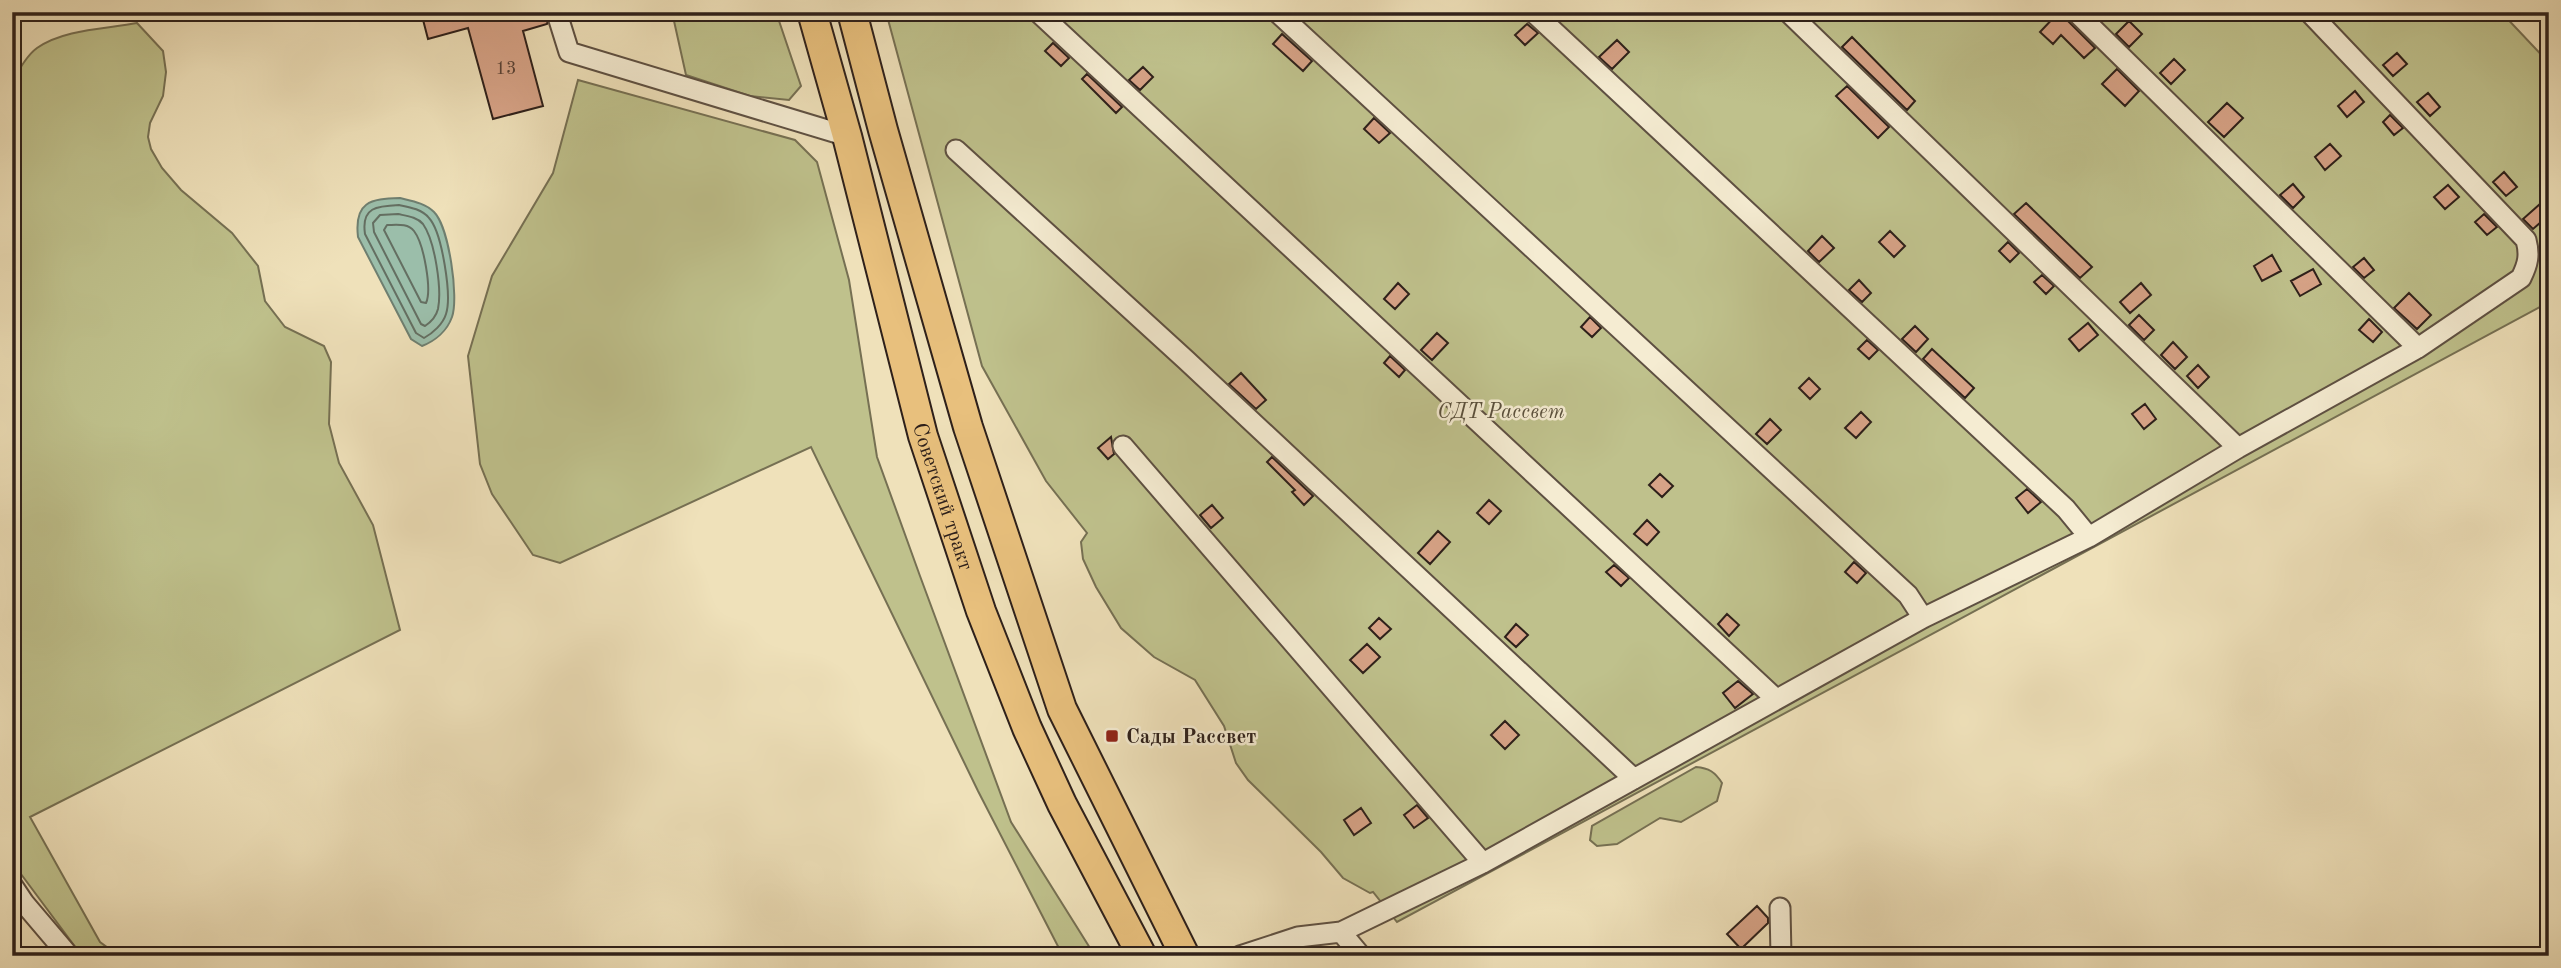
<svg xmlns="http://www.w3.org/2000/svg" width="2561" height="968" viewBox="0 0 2561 968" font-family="'Old Standard TT',serif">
	<rect width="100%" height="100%" fill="#efe1ba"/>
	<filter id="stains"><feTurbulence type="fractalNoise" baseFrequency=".00286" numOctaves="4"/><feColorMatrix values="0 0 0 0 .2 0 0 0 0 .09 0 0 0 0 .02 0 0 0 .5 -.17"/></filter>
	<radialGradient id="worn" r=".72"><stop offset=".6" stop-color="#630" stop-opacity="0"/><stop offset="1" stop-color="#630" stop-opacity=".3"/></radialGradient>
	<path fill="#bfc18c" stroke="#767053" stroke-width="2" d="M672 12H776L801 86 789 100 750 96 686 75Z
		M886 12H2501L2549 63V302L1397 922 1373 892 1370 893 1343 878 1321 852 1248 780 1236 763 1224 726 1195 680 1154 657 1121 628 1096 587 1083 559 1081 542 1087 533 1046 481 982 366Z
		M137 23 163 51 166 72 163 96 150 123 148 137 151 149 162 168 181 190 232 233 258 266 265 301 285 327 324 346 331 362 329 424 339 463 373 525 400 630 30 817 100 942 119 956H82L12 862V83C18 71 26 56 37 48 64 29 106 29 137 23Z
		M578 80 795 140 817 162 849 280 877 457 920 576 1011 822 1095 956H1063L978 791 811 447 560 563 533 555 492 494 480 464 468 356 492 276 553 173Z
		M1696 767C1709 768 1715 772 1722 783L1717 801 1681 822 1660 818 1617 844 1597 846 1590 840 1592 826Z"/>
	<path fill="#9bbeaa" stroke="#6f7f70" stroke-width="2" d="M400 198C412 201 425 203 434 212 449 227 459 298 452 317 447 331 435 341 422 346L411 339 358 237C354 202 370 199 400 198Z"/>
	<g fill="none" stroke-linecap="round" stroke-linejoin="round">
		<path stroke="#646f62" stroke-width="2" d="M399 205C409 207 422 209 429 218 442 232 452 296 446 314 443 324 433 333 424 338L416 333 365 234C361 207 377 206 399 205Z
			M398 214C407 216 417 217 423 224 435 241 442 289 438 309 436 317 431 322 425 326L421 324 374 232 373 223 380 215Z
			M387 225C396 225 408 223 414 231 424 244 432 290 426 303L421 302 384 230Z"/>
	</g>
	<path fill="#d7a387" stroke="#2e201a" stroke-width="2" d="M421 12H550L547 24 523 31 543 106 493 119 468 28 428 39Z
		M2059 12 2095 48 2084 58 2061 35 2053 44 2040 32Z
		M2129 21 2142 34 2129 47 2116 34Z
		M1527 24 1538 33 1525 45 1515 35Z
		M1282 34 1312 61 1303 71 1273 44Z
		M1852 37 1915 101 1907 110 1842 47Z
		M1617 40 1629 52 1612 69 1599 57Z
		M1053 43 1069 58 1061 66 1045 51Z
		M2397 53 2407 64 2393 76 2383 65Z
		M2174 59 2185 70 2171 84 2160 73Z
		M1143 67 1153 77 1140 90 1129 80Z
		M2117 69 2139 91 2125 106 2102 84Z
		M1087 74 1122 107 1116 113 1082 79Z
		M1847 86 1889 127 1878 138 1836 96Z
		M2355 91 2364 102 2347 117 2338 106Z
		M2428 93 2440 107 2430 116 2417 102Z
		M2227 103 2243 118 2224 137 2208 122Z
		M2390 115 2403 128 2394 135 2383 122Z
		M1374 118 1390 133 1379 143 1364 129Z
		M2330 144 2341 156 2325 170 2315 157Z
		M2504 172 2517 187 2506 196 2493 182Z
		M2293 184 2304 197 2293 208 2280 195Z
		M2448 185 2459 197 2445 209 2434 197Z
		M2026 203 2092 267 2080 278 2014 214Z
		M2540 204 2549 215 2533 229 2523 219Z
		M2484 214 2497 227 2487 235 2475 222Z
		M1890 231 1905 246 1894 257 1879 242Z
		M1822 236 1834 248 1819 262 1808 251Z
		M2008 242 2019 253 2010 262 1999 251Z
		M2272 255 2281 271 2262 281 2254 266Z
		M2364 258 2374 270 2364 278 2353 267Z
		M2313 269 2321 284 2300 296 2291 281Z
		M2042 275 2054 286 2046 294 2034 282Z
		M1859 280 1871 293 1862 302 1849 290Z
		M1398 283 1409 294 1395 309 1384 299Z
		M2141 283 2151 295 2130 313 2120 302Z
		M2409 293 2431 315 2417 329 2394 308Z
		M2139 315 2154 330 2144 340 2129 325Z
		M1590 317 1601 328 1592 337 1581 327Z
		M2369 319 2382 332 2373 342 2359 330Z
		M2088 323 2098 335 2079 351 2069 339Z
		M1915 326 1928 339 1916 352 1902 339Z
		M1437 333 1448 343 1432 360 1421 350Z
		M1867 340 1878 350 1869 359 1858 349Z
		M2173 342 2187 357 2175 369 2161 355Z
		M1932 349 1974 388 1965 398 1923 359Z
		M1390 356 1405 370 1399 377 1384 363Z
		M2198 365 2209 377 2198 388 2187 376Z
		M1241 373 1266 400 1256 409 1229 384Z
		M1809 378 1820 389 1810 399 1799 388Z
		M2145 404 2156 419 2144 429 2132 414Z
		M1861 412 1871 422 1856 438 1845 428Z
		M1770 419 1781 430 1767 444 1756 434Z
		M1111 437 1114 454 1108 459 1098 448Z
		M1272 457 1313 496 1304 505 1292 492 1295 490 1267 462Z
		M1660 474 1673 486 1662 497 1649 485Z
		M2027 489 2041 502 2028 513 2016 498Z
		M1489 500 1501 511 1489 524 1477 513Z
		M1212 505 1223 518 1211 528 1200 515Z
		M1647 520 1659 532 1647 545 1634 534Z
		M1438 531 1450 542 1430 564 1418 553Z
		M1854 562 1866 573 1857 583 1845 572Z
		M1614 565 1629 578 1621 586 1606 572Z
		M1727 614 1739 625 1729 636 1718 624Z
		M1379 618 1391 629 1380 639 1369 628Z
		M1516 624 1528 635 1516 647 1505 637Z
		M1367 644 1380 657 1363 673 1350 660Z
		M1738 681 1753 694 1735 708 1723 693Z
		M1505 721 1519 735 1505 749 1491 735Z
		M1417 805 1428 818 1414 828 1404 815Z
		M1361 808 1371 823 1354 835 1344 820Z
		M1757 906 1768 918V923L1741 949 1727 934Z"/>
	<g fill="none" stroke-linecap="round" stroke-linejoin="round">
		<defs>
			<path id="minor" d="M1038 12 1776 699
				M1277 12 1908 595 1923 618
				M1533 12 2066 509 2089 537
				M1788 12 2238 448
				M2076 12 2418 348
				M559 20 569 52 847 136
				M956 150 1186 360 1634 779
				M1123 446 1483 863
				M12 885 24 903 69 956
				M1780 908 1781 956
				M1341 932 1361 956
				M1240 956 1298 937 1341 932 1483 863 1923 618 2089 537 2238 448 2418 348 2521 278C2528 264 2530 255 2526 240L2309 12"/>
			<g id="highway">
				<path id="s1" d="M812 12 847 136 923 436 981 611 1027 728 1062 804 1142 956"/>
				<path d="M852 12 883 130 968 427 1062 709 1185 956"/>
			</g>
		</defs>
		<use href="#minor" stroke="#5e5042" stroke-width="23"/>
		<use href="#highway" stroke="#2e201a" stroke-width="32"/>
		<use href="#minor" stroke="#f5ecd2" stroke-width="19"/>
		<use href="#highway" stroke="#e8c07d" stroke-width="28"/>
	</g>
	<rect fill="#8f2418" stroke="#f5ecd2" stroke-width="2.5" x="1105" y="729" width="14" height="14" rx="3.5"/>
	<g text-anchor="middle" stroke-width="5" stroke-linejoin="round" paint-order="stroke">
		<g font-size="18" fill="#584135">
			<text x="506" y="74">13</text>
		</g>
		<g font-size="21" font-style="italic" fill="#5a503c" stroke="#f5ecd2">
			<text x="1501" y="418">СДТ Рассвет</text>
		</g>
		<g font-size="21" fill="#2e201a" stroke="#f5ecd2">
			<text dy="7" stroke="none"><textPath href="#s1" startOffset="502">Советский тракт</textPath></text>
		</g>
		<g font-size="21" font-weight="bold" fill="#2e201a" stroke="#f5ecd2" text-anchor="start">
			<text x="1126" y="743">Сады Рассвет</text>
		</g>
	</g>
	<rect width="2561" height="968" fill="none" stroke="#efe1ba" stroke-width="42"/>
	<rect x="14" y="14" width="2533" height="940" fill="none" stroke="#2e201a" stroke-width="3.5"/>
	<rect x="21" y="21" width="2519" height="926" fill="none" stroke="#2e201a" stroke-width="2"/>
	<rect width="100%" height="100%" filter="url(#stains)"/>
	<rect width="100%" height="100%" fill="url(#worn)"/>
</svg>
